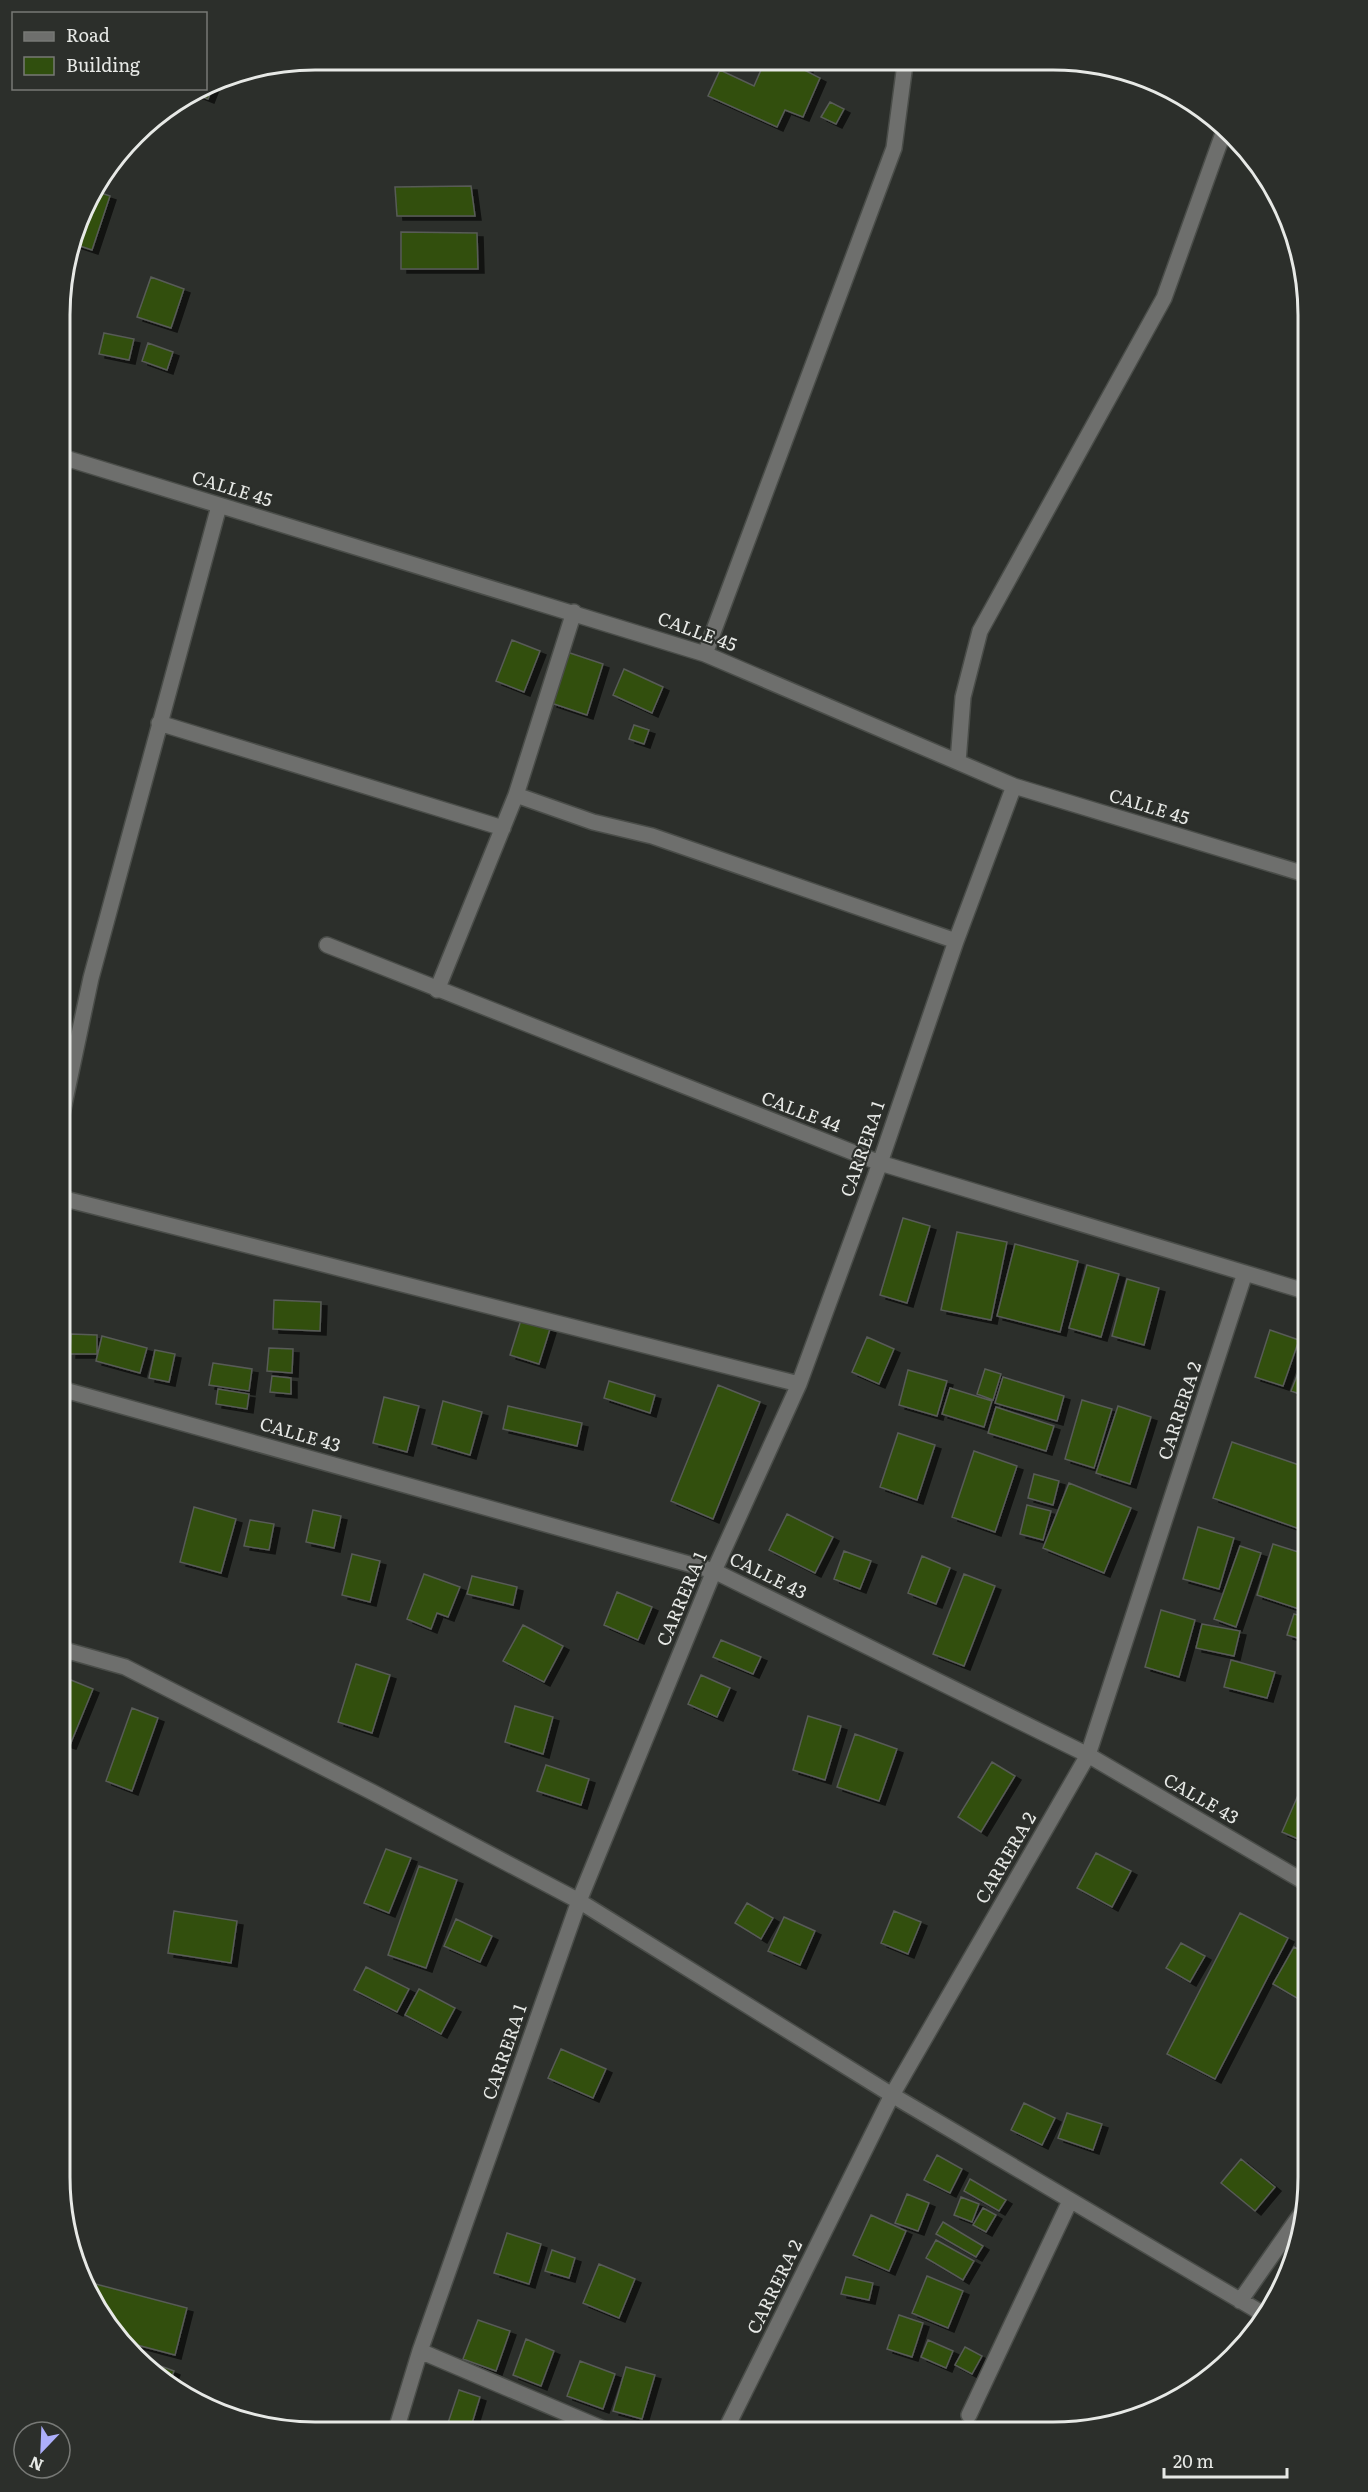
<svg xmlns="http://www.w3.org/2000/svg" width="1368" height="2492" viewBox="0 0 1368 2492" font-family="Literata,serif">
	<defs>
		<filter id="shadow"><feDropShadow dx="6" dy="4" stdDeviation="0" flood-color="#0009"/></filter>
	</defs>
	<rect width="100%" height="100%" fill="#2c2f2b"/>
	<path fill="#304f0e" stroke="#585b57" stroke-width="1.5" filter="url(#shadow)" d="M764 63H809L806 71 820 78 803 117 785 110 777 127 708 96 720 70 754 86Z
		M215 81 208 99 195 94 206 88Z
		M830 102 844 109 836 124 821 117Z
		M471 186 475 216H397L395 187Z
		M95 191 110 196 92 250 74 244 87 202Z
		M401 232 477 233 478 269H401Z
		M151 277 184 289 171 328 137 317Z
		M104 333 134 339 129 360 99 354Z
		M148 343 173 352 167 370 142 361Z
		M512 640 540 651 524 692 496 681Z
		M567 652 603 664 587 715 551 703Z
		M624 669 663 687 652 713 613 695Z
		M634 725 649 730 644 744 629 739Z
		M903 1218 930 1226 907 1303 880 1295Z
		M957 1232 1007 1242 991 1320 941 1310Z
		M1015 1244 1078 1261 1060 1332 997 1316Z
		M1087 1265 1119 1274 1101 1337 1069 1328Z
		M1127 1279 1159 1288 1144 1345 1112 1336Z
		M274 1300 321 1302 320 1331 273 1329Z
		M521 1320 550 1329 539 1364 510 1355Z
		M1270 1330 1299 1340 1283 1386 1255 1377Z
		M71 1334 97 1335V1354H70Z
		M102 1336 147 1348 140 1373 96 1361Z
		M867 1337 894 1349 879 1384 852 1372Z
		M269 1348 293 1349 292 1373 267 1371Z
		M155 1350 175 1354 169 1382 149 1378Z
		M213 1363 252 1369 249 1391 209 1385Z
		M1302 1363 1308 1365V1397L1291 1391Z
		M985 1369 1001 1374 993 1400 977 1394Z
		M908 1370 947 1381 937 1416 899 1405Z
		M272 1376 291 1378V1394L270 1392Z
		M1003 1377 1064 1396 1057 1421 995 1403Z
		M609 1381 655 1395 650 1413 604 1398Z
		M718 1385 760 1402 713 1519 671 1501Z
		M950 1388 992 1401 984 1427 942 1414Z
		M218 1389 249 1394 247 1409 216 1404Z
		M384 1397 419 1406 407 1452 373 1443Z
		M1082 1400 1112 1409 1094 1468 1065 1459Z
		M443 1401 482 1412 470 1455 432 1444Z
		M508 1406 582 1423 577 1446 503 1429Z
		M1118 1406 1151 1417 1130 1484 1096 1473Z
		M996 1407 1054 1426 1046 1451 988 1433Z
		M898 1433 935 1445 917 1500 880 1487Z
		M1232 1442 1308 1468V1532L1213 1498Z
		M974 1451 1017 1466 995 1532 952 1517Z
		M1034 1474 1059 1481 1053 1505 1028 1498Z
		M1069 1483 1131 1508 1104 1573 1043 1548Z
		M1027 1505 1051 1511 1043 1540 1020 1534Z
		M194 1507 236 1519 221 1573 180 1562Z
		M313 1510 341 1516 334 1548 306 1542Z
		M787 1514 833 1537 815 1573 769 1550Z
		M250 1520 274 1524 269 1550 244 1546Z
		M1198 1527 1234 1538 1219 1589 1183 1579Z
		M1273 1544 1308 1555V1612L1257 1595Z
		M1240 1546 1261 1553 1236 1627 1214 1619Z
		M844 1551 871 1561 860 1589 834 1579Z
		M352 1554 380 1561 370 1602 342 1595Z
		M922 1556 950 1568 936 1604 908 1593Z
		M424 1574 460 1587 448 1617 437 1613 431 1629 407 1619Z
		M964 1574 995 1586 964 1666 933 1654Z
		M472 1576 517 1587 513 1605 467 1594Z
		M617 1592 652 1607 638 1640 604 1625Z
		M1161 1610 1195 1620 1179 1677 1145 1667Z
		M1294 1614 1308 1618V1641L1287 1635Z
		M1202 1624 1240 1631 1234 1656 1196 1648Z
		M523 1625 563 1646 544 1682 503 1661Z
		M721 1640 761 1657 753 1674 713 1657Z
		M1231 1660 1275 1672 1267 1698 1224 1687Z
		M356 1664 390 1675 372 1733 338 1722Z
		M701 1675 730 1688 717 1717 688 1704Z
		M66 1678 93 1689 70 1745 60 1742 61 1693Z
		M515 1706 553 1717 543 1754 505 1742Z
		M132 1708 158 1718 132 1791 106 1781Z
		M808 1716 841 1726 825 1780 793 1770Z
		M855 1734 897 1749 879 1801 837 1787Z
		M992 1762 1015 1776 981 1832 958 1817Z
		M546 1765 589 1779 581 1805 537 1791Z
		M1306 1777 1308 1831 1303 1841 1282 1832Z
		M386 1849 411 1858 389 1913 364 1903Z
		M1096 1853 1131 1871 1112 1907 1077 1888Z
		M419 1866 457 1880 426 1968 388 1955Z
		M747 1903 773 1918 761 1939 735 1923Z
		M174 1911 237 1921 231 1963 168 1953Z
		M894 1911 921 1922 908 1954 881 1943Z
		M1240 1913 1288 1938 1215 2079 1167 2054Z
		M784 1917 815 1931 800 1965 768 1951Z
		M456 1919 492 1936 480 1962 444 1946Z
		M1181 1943 1205 1956 1190 1982 1166 1968Z
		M1294 1947 1307 1954V2004L1273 1984Z
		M366 1967 409 1989 397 2012 354 1990Z
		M419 1989 455 2008 441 2034 405 2015Z
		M561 2049 606 2069 593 2098 548 2078Z
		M1024 2103 1055 2118 1042 2145 1011 2130Z
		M1067 2113 1102 2124 1093 2150 1058 2138Z
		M937 2155 962 2169 950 2193 924 2180Z
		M1241 2159 1275 2187 1255 2211 1221 2183Z
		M970 2179 1006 2200 999 2211 964 2191Z
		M907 2194 929 2203 918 2231 895 2223Z
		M961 2197 979 2204 972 2222 954 2215Z
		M983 2208 996 2215 986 2232 973 2225Z
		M871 2215 906 2231 889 2271 853 2255Z
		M943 2222 983 2246 976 2257 936 2234Z
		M507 2233 541 2244 529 2284 494 2273Z
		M936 2240 974 2261 963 2280 926 2258Z
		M552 2250 575 2258 569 2278 545 2271Z
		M599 2264 635 2279 619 2318 583 2303Z
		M927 2276 963 2291 948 2328 912 2313Z
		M846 2277 873 2283 869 2300 841 2294Z
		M88 2282 187 2308 175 2355 122 2341 113 2332Z
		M899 2315 923 2323 912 2357 887 2349Z
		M478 2320 510 2331 496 2371 463 2359Z
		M526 2339 554 2351 541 2386 513 2375Z
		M928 2340 953 2351 946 2368 921 2357Z
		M965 2347 982 2356 972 2374 955 2365Z
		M139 2358 174 2371 169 2384 160 2379Z
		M580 2361 615 2374 603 2409 567 2396Z
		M626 2367 655 2375 642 2419 613 2411Z
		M459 2390 480 2397 470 2430 448 2423Z
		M543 2422 561 2431H539Z"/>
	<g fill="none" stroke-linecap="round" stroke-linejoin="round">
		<defs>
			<path id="minor" d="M62 457 705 654 1014 786 1308 875
				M705 654 894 148 905 64
				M159 723 503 828
				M958 762 963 697 980 631 1164 298 1225 128
				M516 795 593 822 652 836 956 941
				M327 945 880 1163 1308 1292
				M437 990 516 795 574 612
				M61 1119 91 978 219 506
				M61 1198 799 1384
				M61 1389 714 1571 1088 1755 1308 1884
				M61 1649 125 1667 372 1792 579 1901 892 2095 1265 2315
				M1240 2301 1303 2211
				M420 2351 608 2431
				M969 2415 1070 2201
				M396 2430 420 2351 579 1901 714 1571 799 1384 880 1163 956 941 1014 786
				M725 2431 892 2095 1088 1755 1245 1273"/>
		</defs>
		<use href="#minor" stroke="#4a4d49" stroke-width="18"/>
		<use href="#minor" stroke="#6e6f6d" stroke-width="15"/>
	</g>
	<g text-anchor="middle" stroke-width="4.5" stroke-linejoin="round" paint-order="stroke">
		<g font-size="18" fill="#e7e9e6" stroke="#2c2f2b">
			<text transform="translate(232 489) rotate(17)" y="6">CALLE 45</text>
			<text transform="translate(697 632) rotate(20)" y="6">CALLE 45</text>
			<text transform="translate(1149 807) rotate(17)" y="6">CALLE 45</text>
			<text transform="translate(801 1112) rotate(21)" y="6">CALLE 44</text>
			<text transform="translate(863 1149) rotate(-71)" y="6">CARRERA 1</text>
			<text transform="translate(1180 1411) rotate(-72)" y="6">CARRERA 2</text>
			<text transform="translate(300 1435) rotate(16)" y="6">CALLE 43</text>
			<text transform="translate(768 1576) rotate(26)" y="6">CALLE 43</text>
			<text transform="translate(682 1599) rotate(-67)" y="6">CARRERA 1</text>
			<text transform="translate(1201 1799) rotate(30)" y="6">CALLE 43</text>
			<text transform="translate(1006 1858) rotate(-60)" y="6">CARRERA 2</text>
			<text transform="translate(505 2052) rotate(-71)" y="6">CARRERA 1</text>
			<text transform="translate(775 2287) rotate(-64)" y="6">CARRERA 2</text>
		</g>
	</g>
	<path d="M0 0H1368V2492H0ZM315 70H1053A245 245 0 0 1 1298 315V2177A245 245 0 0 1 1053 2422H315A245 245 0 0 1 70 2177V315A245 245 0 0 1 315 70Z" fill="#2c2f2b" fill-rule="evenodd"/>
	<path fill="none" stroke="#e7e9e6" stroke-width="3" d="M315 70H1053A245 245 0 0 1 1298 315V2177A245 245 0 0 1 1053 2422H315A245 245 0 0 1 70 2177V315A245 245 0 0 1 315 70Z"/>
	<rect x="12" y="12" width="195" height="78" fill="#2c2f2b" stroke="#777976" stroke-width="1.5"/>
	<rect x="24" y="32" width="30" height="9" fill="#6e6f6d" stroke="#777976" stroke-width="1.5"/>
	<text x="66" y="42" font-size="18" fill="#e7e9e6">Road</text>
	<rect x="24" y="57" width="30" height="18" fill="#304f0e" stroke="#777976" stroke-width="1.5"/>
	<text x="66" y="72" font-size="18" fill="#e7e9e6">Building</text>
	<g transform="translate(42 2450) rotate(203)"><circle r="28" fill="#2c2f2b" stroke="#777976" stroke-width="1.5"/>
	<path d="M0-4.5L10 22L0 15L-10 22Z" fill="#adaffb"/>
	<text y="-9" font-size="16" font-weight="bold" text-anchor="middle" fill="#e7e9e6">N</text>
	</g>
	<path d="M1164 2468v9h123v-9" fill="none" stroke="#e7e9e6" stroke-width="3"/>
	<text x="1173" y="2468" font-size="18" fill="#e7e9e6" stroke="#2c2f2b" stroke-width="4.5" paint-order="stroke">20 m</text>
</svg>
